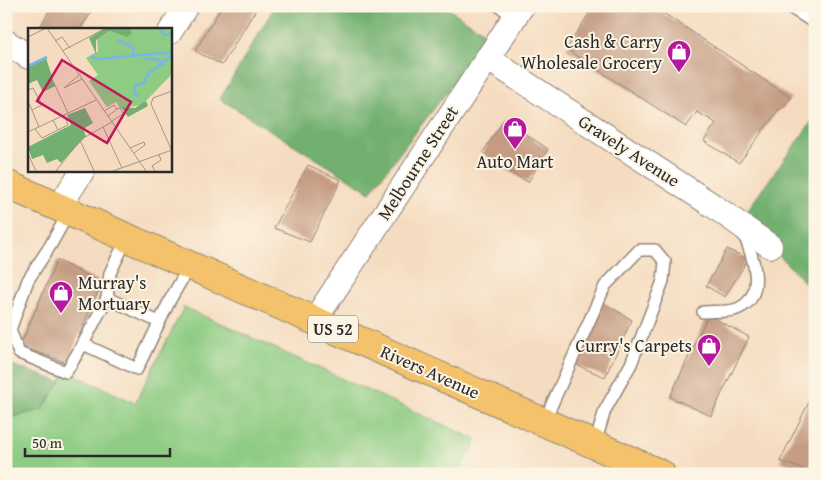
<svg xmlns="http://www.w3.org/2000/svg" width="821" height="480" viewBox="0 0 821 480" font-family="'Gentium Book Plus',serif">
	<rect width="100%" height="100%" fill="#fcf5e5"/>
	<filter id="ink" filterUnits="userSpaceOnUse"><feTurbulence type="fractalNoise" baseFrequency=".02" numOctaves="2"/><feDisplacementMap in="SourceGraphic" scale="10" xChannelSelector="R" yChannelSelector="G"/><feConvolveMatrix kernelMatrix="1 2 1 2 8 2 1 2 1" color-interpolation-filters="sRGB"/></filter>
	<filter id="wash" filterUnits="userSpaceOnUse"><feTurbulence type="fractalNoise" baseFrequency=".0096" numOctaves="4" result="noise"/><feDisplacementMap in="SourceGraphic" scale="20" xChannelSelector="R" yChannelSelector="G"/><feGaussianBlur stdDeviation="1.12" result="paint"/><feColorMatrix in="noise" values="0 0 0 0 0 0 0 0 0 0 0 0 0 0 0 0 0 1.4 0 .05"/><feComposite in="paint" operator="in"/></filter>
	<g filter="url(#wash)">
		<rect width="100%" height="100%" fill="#f5dcc0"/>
		<path fill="#8dcc82" stroke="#5c7c56" d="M184 307 477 440 458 474H6V418L42 410 67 371 135 403Z"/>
		<path fill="#72b070" stroke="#4e6e4e" d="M275 6H444L487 34 458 77 370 192 220 99Z
			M815 117V293L770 246 738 223Z
			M6 363 60 382 42 410 6 418Z"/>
		<g id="blocks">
			<path fill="#c59c83" d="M52 6H81L91 13 80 29H43L40 27Z
				M222 6H258L222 65 195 51Z
				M594 6H653L791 98 782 109H779L739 163 704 141 716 123 697 112 686 127 566 49Z
				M504 120 548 149 528 182 502 168 483 152Z
				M308 165 341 180 310 242 274 228Z
				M727 249 748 259 725 297 706 286Z
				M57 260 102 283 67 363 20 346Z
				M602 302 632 320 605 377 574 364Z
				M708 315 749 337 711 416 670 397Z
				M811 398 815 399V454L807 471 780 461Z"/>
		</g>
	</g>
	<g filter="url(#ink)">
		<use href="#blocks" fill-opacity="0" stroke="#908476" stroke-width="1"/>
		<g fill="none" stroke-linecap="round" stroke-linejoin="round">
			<defs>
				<path id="lane" d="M499 6 515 17
					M788 6 815 23
					M69 212 50 246 28 280 10 330 19 353 66 372 83 344
					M127 238 110 273 107 298 83 344 137 369 170 300 190 265
					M107 298 159 322
					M703 312C712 311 724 312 734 310 769 300 753 255 743 233
					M544 422 605 286 639 250H655L665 262 663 281 631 364 605 410 595 444"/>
				<path id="street" d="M170 32 186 6
					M6 42 29 57
					M487 58 715 207 770 246
					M59 207 83 170
					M314 321 522 6"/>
				<path id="primary" d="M6 184 661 474"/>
			</defs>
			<use href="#lane" stroke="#908476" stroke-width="14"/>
			<use href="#street" stroke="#908476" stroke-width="26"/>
			<use href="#primary" stroke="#908476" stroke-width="30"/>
			<use href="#lane" stroke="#fff" stroke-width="11"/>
			<use href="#street" stroke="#fff" stroke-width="24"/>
			<use href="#primary" stroke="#f3c26a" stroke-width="28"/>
		</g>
	</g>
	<defs>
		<symbol id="shop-pin" viewBox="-11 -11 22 30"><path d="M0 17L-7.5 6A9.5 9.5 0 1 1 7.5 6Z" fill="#b5179e" stroke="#fcf5e5"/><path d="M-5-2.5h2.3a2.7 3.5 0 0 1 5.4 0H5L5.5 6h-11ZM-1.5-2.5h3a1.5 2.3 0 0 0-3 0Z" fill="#fff"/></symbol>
	</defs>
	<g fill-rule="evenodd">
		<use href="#shop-pin" x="665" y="38" width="28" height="38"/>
		<use href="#shop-pin" x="501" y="115" width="28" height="38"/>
		<use href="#shop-pin" x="47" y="279" width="28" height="38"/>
		<use href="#shop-pin" x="695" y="332" width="28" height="38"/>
	</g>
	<g text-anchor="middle" stroke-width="4" stroke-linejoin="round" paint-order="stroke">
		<rect fill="#fcf5e5" stroke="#6a6863" stroke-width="1" x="308" y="315.5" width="50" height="27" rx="4"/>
		<g font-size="16" font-weight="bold" fill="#2b2b2b">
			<text x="333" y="335">US 52</text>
		</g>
		<g font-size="18" fill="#2b2b2b" stroke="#fcf5e5" text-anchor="end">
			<text x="662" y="48">Cash &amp; Carry<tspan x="662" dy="21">Wholesale Grocery</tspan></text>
			<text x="515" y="168" text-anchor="middle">Auto Mart</text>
			<text x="78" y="289" text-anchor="start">Murray's<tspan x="78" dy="21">Mortuary</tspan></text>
			<text x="692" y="352">Curry's Carpets</text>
		</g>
		<g font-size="18" fill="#2b2b2b" stroke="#fcf5e5">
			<text transform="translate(629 151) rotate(33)" y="6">Gravely Avenue</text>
			<text transform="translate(418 163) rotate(-57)" y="6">Melbourne Street</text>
			<text transform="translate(430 372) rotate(24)" y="6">Rivers Avenue</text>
		</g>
	</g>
	<g transform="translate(28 28)">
		<rect width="144" height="144" fill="#f5dcc0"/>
		<path d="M103 0H144V46L114 77 92 80 88 74 79 79 61 53 70 47 58 30 70 23 69 11 81 3 99 9 104 6Z" fill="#8dcc82"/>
		<path d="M78 0H103L104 6 99 9 81 3 68 12V26L61 10ZM18 30 27 58 15 64 9 52 0 56V38ZM118 73 120 78 100 89 93 79 107 80ZM57 80 65 95 55 101 58 108 33 135 29 131 19 135 15 127 4 131 0 119 43 97 39 87Z" fill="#72b070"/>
		<path fill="none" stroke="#79b5eb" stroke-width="2.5" d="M130 0 137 7 144 6M89 12 105 19 106 27M63 29 72 31 144 24M116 30 131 32 136 38M0 38 19 29M110 69 106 64 107 57 116 55 120 46 144 27"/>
		<path fill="none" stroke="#a49584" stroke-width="1" d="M19 0 118 143M0 9 18 0M27 13 34 9 42 20M34 23 78 0M51 47 36 60 54 51M26 55 40 85M0 62 5 60 14 77 4 82M144 63 125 70 123 76 144 123M0 73 11 99M76 83 86 77 89 81 80 88M25 92 30 102 40 97 36 87M84 93 95 86 92 80 89 81M75 99 94 140M7 101 14 110 30 102M0 104 68 72M52 112 66 143M102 120 116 114 117 117 106 125M0 126 8 143M28 143 52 112 84 94M85 143 144 122M127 143 124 138 133 132 131 127"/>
		<path fill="#c2185b" fill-opacity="0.15" stroke="#c2185b" stroke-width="2.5" d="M34 32 103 74 79 115 9 73Z"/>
		<rect width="144" height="144" fill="none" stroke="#2b2b2b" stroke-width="2.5"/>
	</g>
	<rect width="821" height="480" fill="none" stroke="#fcf5e5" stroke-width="25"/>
	<path d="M25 448v8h145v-8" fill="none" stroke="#2b2b2b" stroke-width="2.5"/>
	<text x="32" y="448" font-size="15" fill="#2b2b2b" stroke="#fcf5e5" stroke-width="4" paint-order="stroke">50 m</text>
</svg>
